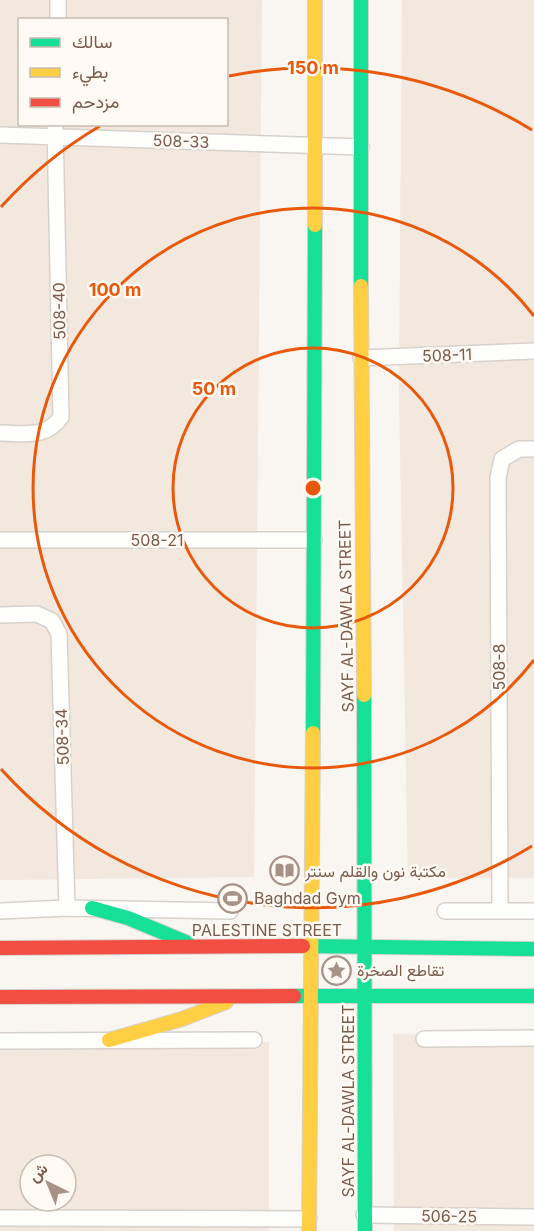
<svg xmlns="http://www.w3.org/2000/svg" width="534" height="1231" viewBox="0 0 534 1231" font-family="Inter,Vazirmatn,sans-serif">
	<rect width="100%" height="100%" fill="#f9f5f0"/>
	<path fill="#f2e8de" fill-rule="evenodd" d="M0 0H262L254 877 0 880ZM20 20H226V124H20Z
		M402 0H534V878H408L399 392Z
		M393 1034 534 1037V1231H394Z
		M0 1041 269 1042V1231H0ZM30 1165H66V1201H30Z"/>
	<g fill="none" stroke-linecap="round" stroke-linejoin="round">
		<defs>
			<path id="street" d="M58 20V0
				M0 135 361 147
				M361 358 534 351
				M0 433C24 433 46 439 61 417L55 124
				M0 540H314
				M0 615 37 614 52 621 59 634 67 908
				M0 911 67 908 230 911
				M445 911H534
				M500 911 498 478 502 459 519 449H534
				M424 1039 534 1038
				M0 1041 254 1040
				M364 1215 534 1217
				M0 1218 309 1219"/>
			<path id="fast" d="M361 0V286
				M364 695C365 874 364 1052 365 1231
				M313 733 315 225
				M92 908 128 918 188 943
				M303 946 534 949
				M294 996H534"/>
			<path id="slow" d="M315 225V0
				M361 286 364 695
				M109 1040 182 1019 226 1002
				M309 1231 313 733"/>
			<path id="jam" d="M0 948 303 946
				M0 997 294 996"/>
		</defs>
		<use href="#street" stroke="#d7d1cb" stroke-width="18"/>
		<use href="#fast" stroke="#d9d2cb" stroke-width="16"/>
		<use href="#slow" stroke="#d9d2cb" stroke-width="16"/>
		<use href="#jam" stroke="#d9d2cb" stroke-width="16"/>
		<use href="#street" stroke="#fefefd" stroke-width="15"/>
		<use href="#fast" stroke="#16e098" stroke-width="14"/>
		<use href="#slow" stroke="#ffcf43" stroke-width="14"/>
		<use href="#jam" stroke="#f24e42" stroke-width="14"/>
	</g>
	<g fill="none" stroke="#e8590c" stroke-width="3">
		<circle cx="313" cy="488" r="140"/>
		<path d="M534 660A280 280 0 1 1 534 316"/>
		<path d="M532 846A420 420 0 0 1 1 769M1 207A420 420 0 0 1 100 126M229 76A420 420 0 0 1 532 130"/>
	</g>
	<defs>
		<symbol id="library-ring" viewBox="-11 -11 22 22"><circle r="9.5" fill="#fffaf3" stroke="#a69286" stroke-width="1.5"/><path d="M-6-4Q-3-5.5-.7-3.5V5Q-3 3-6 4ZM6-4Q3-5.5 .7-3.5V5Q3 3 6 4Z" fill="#a69286"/></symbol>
		<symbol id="stadium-ring" viewBox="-11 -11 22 22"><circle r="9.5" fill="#fffaf3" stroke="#a69286" stroke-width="1.5"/><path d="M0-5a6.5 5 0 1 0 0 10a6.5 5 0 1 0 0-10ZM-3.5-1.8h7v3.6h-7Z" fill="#a69286"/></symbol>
		<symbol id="sight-ring" viewBox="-11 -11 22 22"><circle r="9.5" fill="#fffaf3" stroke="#a69286" stroke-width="1.5"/><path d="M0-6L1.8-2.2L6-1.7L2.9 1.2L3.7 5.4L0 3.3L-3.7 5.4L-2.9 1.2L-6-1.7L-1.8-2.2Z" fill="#a69286"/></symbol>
	</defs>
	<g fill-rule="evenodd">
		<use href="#library-ring" x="268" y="854" width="33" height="33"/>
		<use href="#stadium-ring" x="216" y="882" width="33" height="33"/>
		<use href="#sight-ring" x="320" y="954" width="33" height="33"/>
	</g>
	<g text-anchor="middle" stroke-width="5" stroke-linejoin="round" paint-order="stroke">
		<g font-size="16" fill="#7a5c4d" stroke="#fffaf3">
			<text transform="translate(181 141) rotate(2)" y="6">508-33</text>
			<text transform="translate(59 311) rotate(-91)" y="6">508-40</text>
			<text transform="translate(447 355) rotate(-2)" y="6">508-11</text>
			<text x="157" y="546">508-21</text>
			<text transform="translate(346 616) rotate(-91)" y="6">SAYF AL-DAWLA STREET</text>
			<text transform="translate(499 667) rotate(-90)" y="6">508-8</text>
			<text transform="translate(62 737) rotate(-92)" y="6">508-34</text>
			<text x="267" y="936">PALESTINE STREET</text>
			<text transform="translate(348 1101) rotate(-90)" y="6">SAYF AL-DAWLA STREET</text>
			<text transform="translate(449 1216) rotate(1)" y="6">506-25</text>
		</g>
		<g font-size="16" fill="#7a5c4d" stroke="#fffaf3" text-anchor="start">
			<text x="305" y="877">مكتبة نون والقلم سنتر</text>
			<text x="254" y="904">Baghdad Gym</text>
			<text x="357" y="976">تقاطع الصخرة</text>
		</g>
	</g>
	<circle cx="313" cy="488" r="9" fill="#e8590c" stroke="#fffaf3" stroke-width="3"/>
	<g font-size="18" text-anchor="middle" font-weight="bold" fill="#e8590c" stroke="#fffaf3" stroke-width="5" stroke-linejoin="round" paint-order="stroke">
		<text x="313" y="74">150 m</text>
		<text x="115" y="296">100 m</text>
		<text x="214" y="395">50 m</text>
	</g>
	<rect x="18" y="18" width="210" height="108" fill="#fffaf3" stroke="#cabbb1" stroke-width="1.5"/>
	<rect x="30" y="38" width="30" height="9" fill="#16e098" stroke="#cabbb1" stroke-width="1.5"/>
	<text x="72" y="48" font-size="18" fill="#7a5c4d">سالك</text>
	<rect x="30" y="68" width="30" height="9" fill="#ffcf43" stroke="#cabbb1" stroke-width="1.5"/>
	<text x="72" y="78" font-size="18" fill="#7a5c4d">بطيء</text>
	<rect x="30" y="98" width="30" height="9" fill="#f24e42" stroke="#cabbb1" stroke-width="1.5"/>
	<text x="72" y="108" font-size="18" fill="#7a5c4d">مزدحم</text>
	<g transform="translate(48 1183) rotate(317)"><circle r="28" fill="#fffaf3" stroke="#cabbb1" stroke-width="1.5"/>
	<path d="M0-4.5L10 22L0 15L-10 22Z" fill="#a69286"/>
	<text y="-9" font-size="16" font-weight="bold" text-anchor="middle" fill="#7a5c4d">ش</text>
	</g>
</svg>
